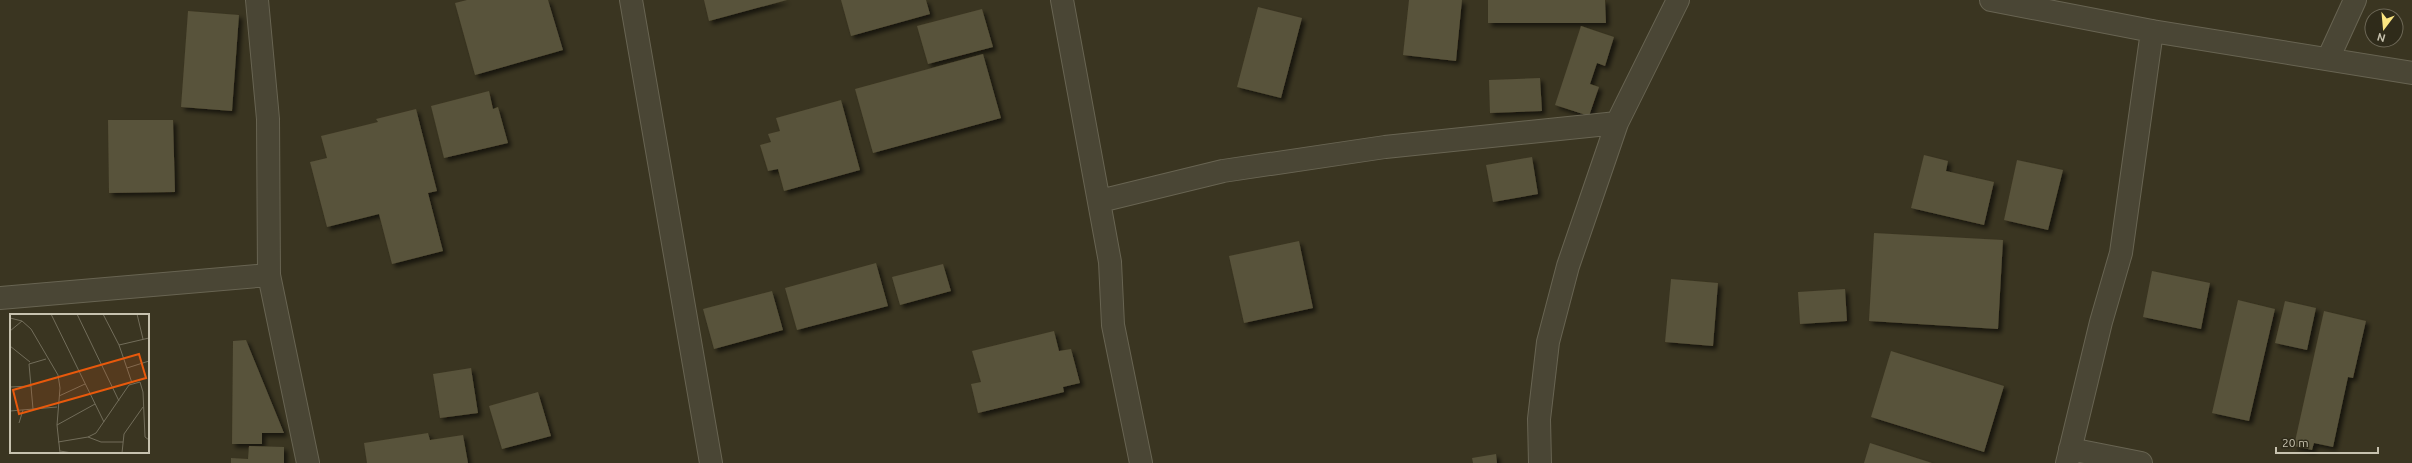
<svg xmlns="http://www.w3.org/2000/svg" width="2412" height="463" viewBox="0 0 2412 463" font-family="Ubuntu,sans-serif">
	<defs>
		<filter id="shadow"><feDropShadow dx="3.5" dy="3.5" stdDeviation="2" flood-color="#0009"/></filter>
	</defs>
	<rect width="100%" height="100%" fill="#3a3521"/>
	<path fill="#58523a" filter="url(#shadow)" d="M467 0H548L563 50 475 75 455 3Z
		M704 0H787L709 21Z
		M841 0H926L930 14 851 36Z
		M1409 0H1462L1456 61 1403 55Z
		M1488 0H1605L1606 23H1488Z
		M1258 7 1302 18 1281 98 1237 87Z
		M982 9 993 47 928 64 917 26Z
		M188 11 239 15 232 111 181 107Z
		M1581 26 1614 37 1605 66 1597 63 1590 84 1599 87 1589 116 1555 105Z
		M983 54 1001 118 873 153 855 89Z
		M1540 78 1542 111 1490 113 1489 80Z
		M489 91 493 109 498 107 508 143 444 158 431 106Z
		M841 100 860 170 784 191 778 169 768 171 760 145 771 142 768 134 780 131 776 118Z
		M416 109 437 191 428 193 443 251 392 264 379 214 327 227 310 162 327 158 321 136 378 122 376 119Z
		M108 120H173L175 192 109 193Z
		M1924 155 1948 161 1946 171 1994 182 1984 225 1911 208Z
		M1532 157 1538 194 1493 202 1486 165Z
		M2017 160 2063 170 2048 230 2004 220Z
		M1874 233 2003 240 1998 329 1869 321Z
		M1299 241 1313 308 1244 323 1229 256Z
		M876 263 888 306 797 330 785 288Z
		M943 264 951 291 900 305 892 277Z
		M2152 271 2210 283 2201 329 2143 317Z
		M1671 279 1718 283 1713 346 1665 342Z
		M1845 289 1847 321 1800 324 1798 292Z
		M772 291 783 330 714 349 703 309Z
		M2238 300 2275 309 2249 421 2212 413Z
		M2285 301 2316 308 2307 350 2275 343Z
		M2324 311 2366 321 2353 378 2348 377 2333 447 2314 443 2312 450 2294 446Z
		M1054 331 1059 351 1071 349 1080 383 1063 387 1064 392 978 413 971 384 981 382 972 351Z
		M246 340 284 433H262V444H232L233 341Z
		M1891 351 2004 386 1984 452 1871 417Z
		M471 368 478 413 440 418 433 374Z
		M538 392 551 436 502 449 489 406Z
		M428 433 430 440 463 435 468 463H367L364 443Z
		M1870 443 1932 463H1864Z
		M249 446 284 447V463H231V458L248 459Z
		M1496 454 1497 463H1473L1472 458Z"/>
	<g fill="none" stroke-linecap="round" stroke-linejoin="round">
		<defs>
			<path id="minor" d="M257 0 268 119 269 275 308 463
				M631 0 711 463
				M1062 0 1110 262 1113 325 1141 463
				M1991 0 2152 31 2412 73
				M2328 59 2355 0
				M1100 201 1223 171 1385 147 1617 123
				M0 298 269 275
				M2070 449 2141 463
				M1540 463 1539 419 1548 342 1568 266 1617 123 1678 0
				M2067 463 2101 322 2121 253 2152 31"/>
		</defs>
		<use href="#minor" stroke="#686452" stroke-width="24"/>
		<use href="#minor" stroke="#4a4635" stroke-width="22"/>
	</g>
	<g transform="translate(10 314)">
		<rect width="139" height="139" fill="#3a3521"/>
		<path fill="none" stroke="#726d5a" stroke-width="1" d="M41 0 94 108M67 0 109 87M93 0 109 31 122 69M127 0 133 25M0 4 12 7 21 15 48 61 50 74 47 111 50 139M0 17 12 7M109 31 139 24M0 32 20 48M117 54 139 47M0 73 21 72M49 82 75 70M23 95 19 50 36 45M0 97 47 93M9 109 13 96M47 111 85 90M78 123 91 128H113M48 128 78 123 86 119 119 71 130 68 133 78 135 123 139 126M50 137 62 139M112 139 114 120 133 93"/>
		<path fill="#e8590c" fill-opacity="0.15" stroke="#e8590c" stroke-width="2" d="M129 40 136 64 9 100 3 76Z"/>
		<rect width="139" height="139" fill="none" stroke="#c7c2af" stroke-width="2"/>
	</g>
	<g transform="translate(2384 28) rotate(196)"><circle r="19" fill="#2f2b1a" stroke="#6c6756"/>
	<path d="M0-3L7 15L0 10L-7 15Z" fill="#fae581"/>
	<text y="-6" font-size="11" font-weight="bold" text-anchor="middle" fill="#c7c2af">N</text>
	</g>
	<path d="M2276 447v6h102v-6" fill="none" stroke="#c7c2af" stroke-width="2"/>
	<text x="2282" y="447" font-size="12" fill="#c7c2af" stroke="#2f2b1a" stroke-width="3" paint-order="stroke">20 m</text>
</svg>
